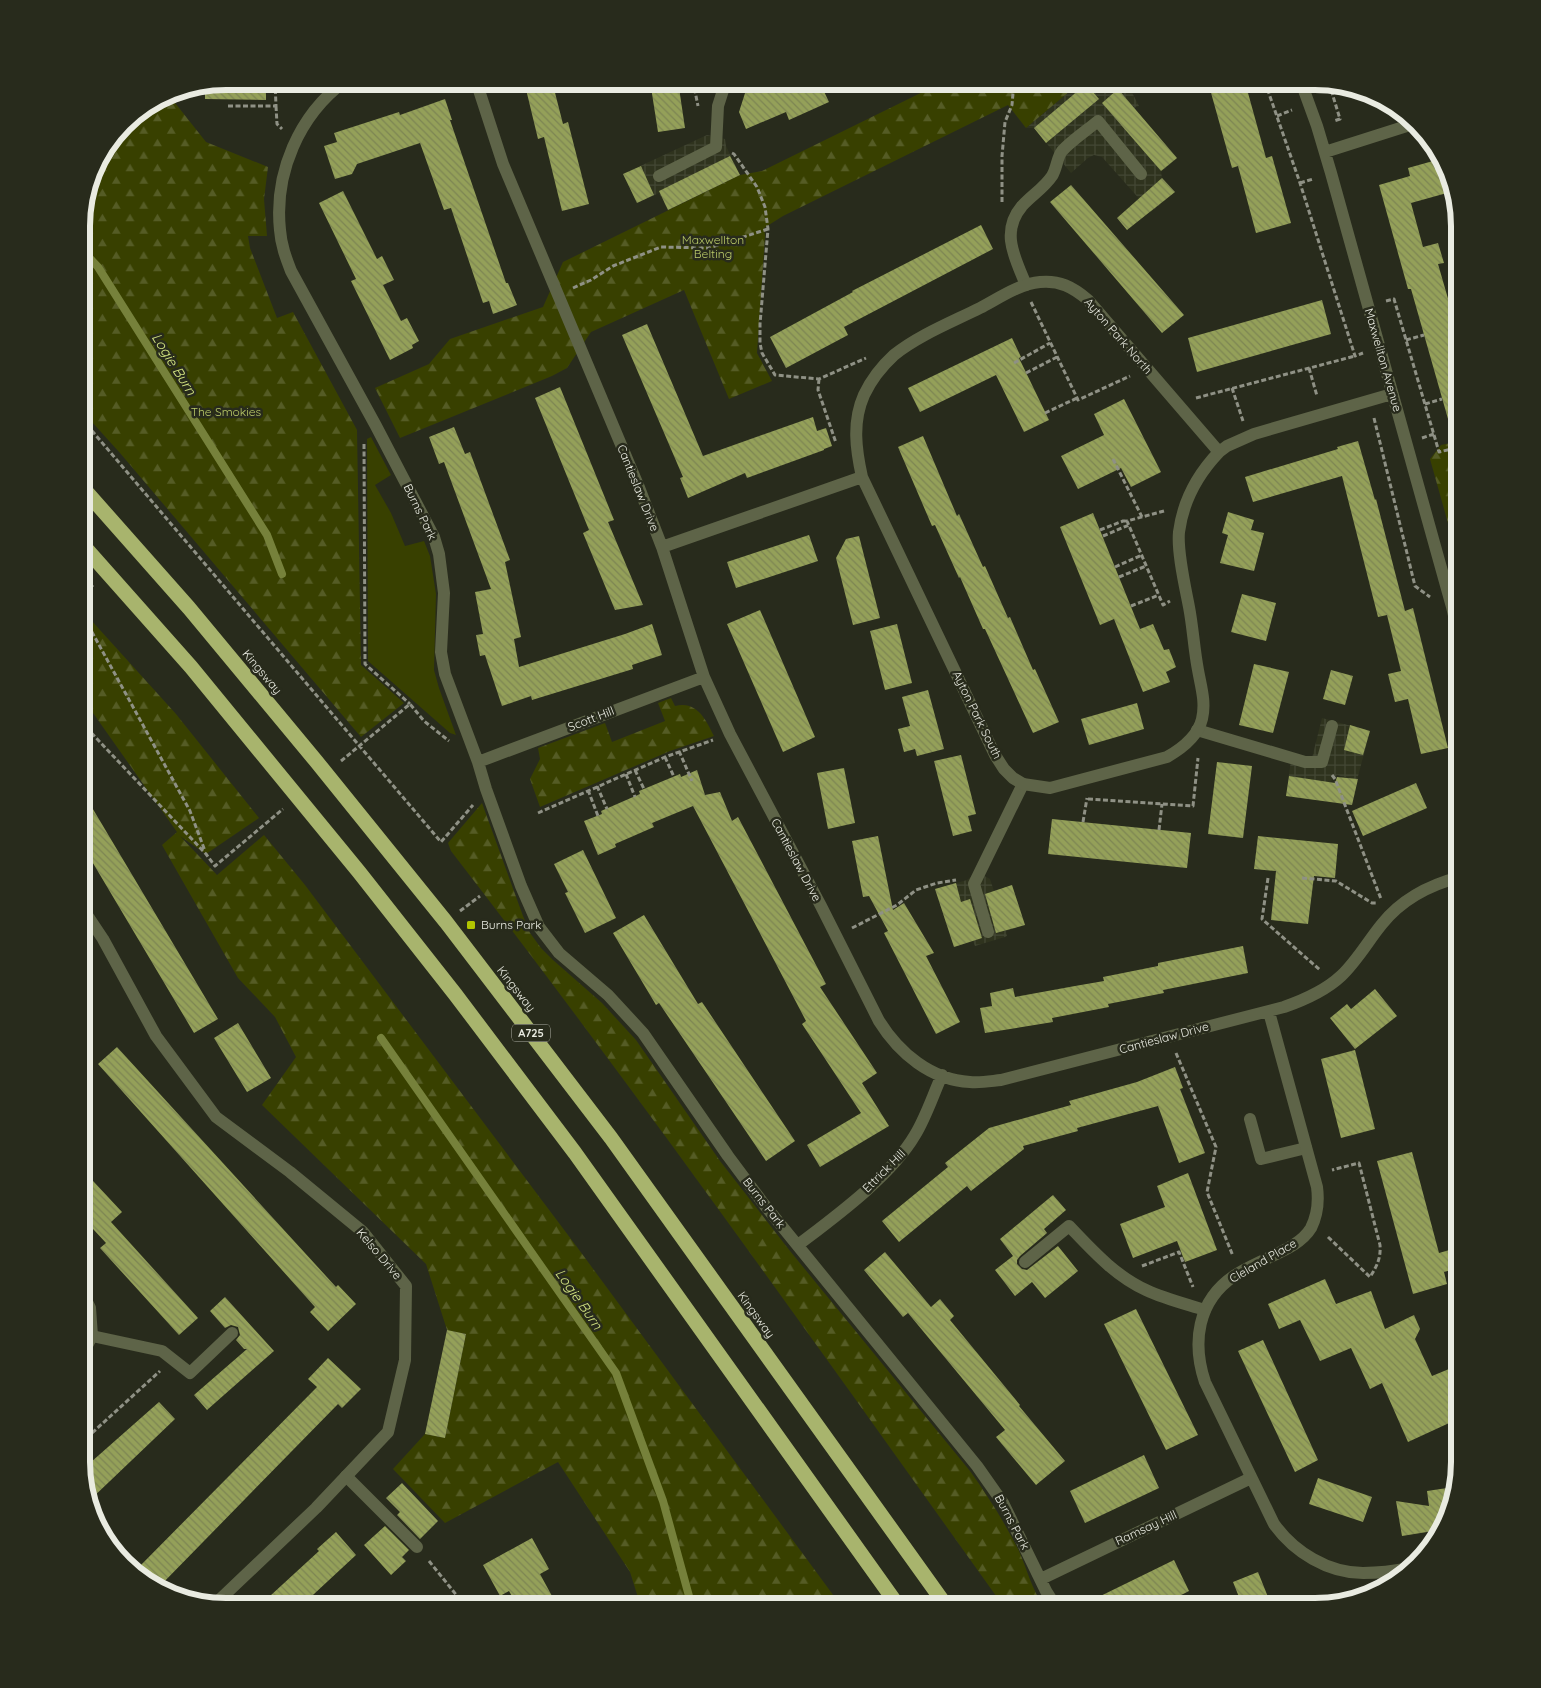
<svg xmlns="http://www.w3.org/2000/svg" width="1541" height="1688" viewBox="0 0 1541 1688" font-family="Quicksand,sans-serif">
	<defs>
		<pattern id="industrial-grid" width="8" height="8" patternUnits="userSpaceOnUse" patternTransform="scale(1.25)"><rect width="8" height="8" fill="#2f331e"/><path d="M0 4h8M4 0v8" fill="none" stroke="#434734"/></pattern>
		<pattern id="forest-firs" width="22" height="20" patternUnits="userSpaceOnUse" patternTransform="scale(1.25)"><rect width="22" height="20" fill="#384000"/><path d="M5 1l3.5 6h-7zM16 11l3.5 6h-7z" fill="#555c25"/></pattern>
		<pattern id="building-back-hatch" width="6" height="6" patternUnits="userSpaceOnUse" patternTransform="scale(1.25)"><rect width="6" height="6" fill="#94a059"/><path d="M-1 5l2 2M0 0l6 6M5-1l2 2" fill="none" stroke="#7d8553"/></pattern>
	</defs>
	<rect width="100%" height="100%" fill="#282b1c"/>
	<path fill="url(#industrial-grid)" d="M1082 81H1095L1104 93 1116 81H1126L1139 106 1134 108 1177 158 1161 172 1162 178 1175 192 1151 212 1102 157 1094 155 1088 158 1071 173 1034 128H1026Z
		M707 135 725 139 726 146 740 175 668 210 659 193 637 203 623 174Z
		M1322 718 1370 731 1357 780 1337 775 1330 782 1327 801 1286 796 1292 753 1312 758Z
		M975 871 990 879 994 891 1012 885 1025 925 1006 931 1007 936 1005 937 975 946 973 941 954 947 935 889 967 880 972 876Z"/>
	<path fill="#384000" d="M371 437 391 475 375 485 391 513 405 546 424 541 430 556 436 594 434 670 439 688 456 735 450 733 368 661 367 439Z"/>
	<path fill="url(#forest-firs)" d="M945 81H1082L1026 128 1008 105 783 216 764 228 765 236 757 353 772 381 729 399 684 290 591 332 567 368 552 376 400 438 375 388 429 364 450 339 543 307 563 262 740 175 762 171Z
		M168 94 206 142 268 167 264 199 267 236H248L250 248 277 318 293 312 357 430 361 665 404 703 361 737 120 453 82 411V216L96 162 130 117Z
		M1460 441V566L1430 459 1441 445Z
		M81 609 176 714 259 818 206 854 180 836 217 875 264 835 305 885 577 1247 842 1607H641L630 1572 558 1462 445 1523 393 1469 425 1434 445 1438 466 1334 447 1330 426 1264 262 1105 296 1057 275 1017 238 978 162 845 177 832 81 696Z
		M671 698 675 706C697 700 706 720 714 736L670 751 540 807 530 779 540 759 538 748 605 723 612 742 665 721 658 703Z
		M482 803 523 916 530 933 541 948 553 960 602 1003 636 1040 720 1161 790 1251 970 1471C988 1496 1005 1523 1019 1551 1027 1569 1032 1590 1044 1607H1004C822 1353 642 1098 451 851L448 843Z"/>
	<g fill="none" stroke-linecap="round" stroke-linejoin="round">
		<path stroke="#76813b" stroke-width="8" d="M82 250 98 267 267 535 282 574
			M381 1038 616 1373 663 1501 692 1607"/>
	</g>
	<path fill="url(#building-back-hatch)" d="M226 81H266V100L205 99V85Z
		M524 81H552L563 124 568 122 589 204 562 211 544 137 538 139Z
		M650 81H678L685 128 658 132Z
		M766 81H819L829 102 789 120 786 112 746 129 739 112 746 90Z
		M1208 82H1245L1266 158 1272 156 1291 223 1256 233 1238 166 1232 168Z
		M1086 84 1099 99 1046 143 1034 128Z
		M1118 89 1177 158 1161 171 1102 103Z
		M445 99 452 120H450L506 283H508L517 305 493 314 489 301 483 303 451 208 444 210 420 143 357 164 352 174 335 179 324 146 337 142 334 133 399 112 400 115Z
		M730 156 740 175 668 210 659 191Z
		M1433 161 1435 169 1445 166 1452 179 1454 191 1411 203 1423 247 1438 243 1444 263 1438 264 1460 340V439L1454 440 1411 289H1408L1379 185 1410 176 1408 168Z
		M641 166 654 195 637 203 623 174Z
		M1162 178 1175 192 1127 230 1117 218Z
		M1071 185 1184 315 1162 333 1050 202Z
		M343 191 377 259 382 256 394 280 383 285 401 321 407 318 419 341 412 345 413 348 390 360 351 281 356 279 319 203Z
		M981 225 993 249 844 327 848 335 786 368 770 337 853 292 852 291Z
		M1322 300 1331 334 1197 372 1188 338Z
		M647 324 703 456 813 417 817 431 826 428 832 446 824 449V450L747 478 745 473 688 498 680 478 683 477 622 335Z
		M1012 338 1021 357 1019 358 1049 420 1024 432 996 375 920 412 908 388Z
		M560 387 614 520 608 522 643 605 615 610 583 533 589 530 535 398Z
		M1124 399 1161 472 1131 487 1121 468 1078 489 1061 456 1104 435 1094 414Z
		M454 427 465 454 470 452 510 560 505 562 521 637 514 639 519 667 625 634 652 624 662 655 632 665 633 669 532 700 531 696 502 706 485 655 480 656 476 635 483 634 475 592 491 589 444 462 439 464 429 437Z
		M923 436 957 516 959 514 983 567 985 566 1008 618 1010 617 1033 670 1035 669 1059 722 1033 733 985 629H983L960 577 959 578 935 525 932 526 898 447Z
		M1358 441 1375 500 1376 499 1405 611 1413 608 1448 748 1421 754 1408 699 1395 702 1388 674 1401 671 1387 615 1378 617 1342 476 1253 502 1245 477 1338 449 1337 447Z
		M1228 512 1254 520 1251 530 1264 533 1254 571 1220 563 1228 535 1222 533Z
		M1093 513 1140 629 1153 624 1164 650 1169 649 1176 667 1166 672 1170 682 1143 692 1114 619 1100 625 1060 527Z
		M809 535 818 561 736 588 727 562Z
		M859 536 880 618 853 625 836 558 846 539Z
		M1242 594 1276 603 1266 641 1231 632Z
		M760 610 815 737 783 752 727 624Z
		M897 624 912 683 885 690 870 631Z
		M1254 664 1289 672 1273 733 1239 725Z
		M1331 670 1353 676 1345 705 1323 699Z
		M928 690 944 749 917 756 915 749 904 752 898 729 910 726 902 697Z
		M1137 703 1144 729 1089 745 1081 719Z
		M1350 725 1370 731 1363 755 1344 750Z
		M961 755 976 814 968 816 972 831 953 836 934 761Z
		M1217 762 1252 766 1243 838 1208 834Z
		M844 768 855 823 828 829 817 773Z
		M697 770 705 795 720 792 732 821 738 817 826 984 820 987 877 1073 862 1083 889 1126 820 1167 807 1145 861 1113 802 1024 806 1021 693 806 652 823 654 827 615 844 616 847 598 855 584 821 602 814 601 811 640 794 639 791 680 774 681 777Z
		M1289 776 1335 783 1337 777 1358 779 1352 805 1286 796Z
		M1416 783 1427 808 1363 836 1352 811Z
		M81 789 218 1019 194 1033 81 843Z
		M1052 819 1191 833 1187 868 1048 854Z
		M878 836 893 910 904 903 934 953 926 956 960 1022 936 1034 884 933 888 931 869 896 863 897 852 841Z
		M1258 836 1338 844 1335 878 1314 876 1308 924 1271 920 1276 871 1254 869Z
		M583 850 616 918 585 933 565 893 568 892 554 864Z
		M956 883 961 902 970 899 982 938 954 947 935 889Z
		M1012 885 1025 925 996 933 985 894Z
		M644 915 698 1004 702 1002 795 1141 766 1161 659 1003 656 1005 613 933Z
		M1243 946 1248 973 1163 990 1164 993 1108 1004 1109 1007 1052 1018 1053 1022 985 1033 980 1008 992 1006 990 993 1013 988 1015 997 1075 986 1104 981 1103 977 1158 966V963Z
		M1375 989 1397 1016 1355 1049 1330 1018 1347 1004 1351 1009Z
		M238 1023 271 1078 247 1092 214 1038Z
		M117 1047 336 1287 338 1285 356 1304 328 1331 310 1312 315 1307 98 1064Z
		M1355 1050 1375 1129 1341 1138 1321 1059Z
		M1175 1067 1183 1088 1180 1089 1205 1153 1179 1163 1158 1106 1077 1128 1078 1131 1023 1146 1024 1149 971 1191 967 1186 899 1242 882 1221 948 1167 945 1163 989 1128 1071 1105 1069 1101 1137 1082Z
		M1412 1152 1439 1253 1453 1249 1458 1268 1444 1272 1447 1284 1413 1294 1377 1161Z
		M81 1168 122 1212 111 1222 198 1318 179 1335 100 1248 106 1243 81 1216Z
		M1188 1173 1217 1250 1185 1262 1177 1241 1133 1258 1120 1224 1165 1207 1157 1186Z
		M1053 1195 1066 1210 1044 1229 1047 1233 1020 1256 1017 1260V1264L1022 1269 1027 1270 1058 1246 1078 1271 1045 1298 1032 1282 1015 1296 995 1270 1013 1256 1000 1239Z
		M885 1252 931 1307 940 1299 954 1316 950 1320 1020 1405 1019 1406 1065 1461 1036 1485 996 1437 1005 1430 908 1313 903 1317 864 1270Z
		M1325 1279 1336 1304 1371 1291 1385 1329 1414 1315 1420 1329 1415 1339 1432 1376 1449 1369 1460 1393V1418L1408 1442 1382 1383 1370 1389 1351 1348 1320 1361 1300 1320 1279 1329 1268 1304Z
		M225 1297 274 1351 207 1410 194 1395 247 1349H244L236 1340 240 1335 238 1327 231 1325 225 1328 210 1311Z
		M1136 1309 1198 1435 1166 1450 1104 1324Z
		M447 1330 466 1334 445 1438 425 1434Z
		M1263 1340 1318 1460 1295 1472 1238 1351Z
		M328 1358 361 1389 342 1408 338 1404 158 1588 136 1570 317 1387 308 1379Z
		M159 1402 175 1419 88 1502 82 1470Z
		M1144 1455 1159 1488 1085 1523 1070 1491Z
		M1318 1478 1372 1497 1363 1522 1309 1504Z
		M402 1483 438 1521 420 1539 397 1515 400 1512 386 1498Z
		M1454 1487 1445 1526 1434 1539 1433 1531 1402 1536 1396 1501 1429 1506 1427 1491Z
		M385 1526 409 1550 402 1557 406 1561 391 1575 364 1545Z
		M336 1532 356 1555 300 1607H258L319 1551 317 1549Z
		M532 1538 549 1569 540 1574 558 1607H518L509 1591 500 1596 483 1565Z
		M1174 1560 1189 1591 1158 1607H1078Z
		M1258 1572 1272 1607H1243L1233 1582Z"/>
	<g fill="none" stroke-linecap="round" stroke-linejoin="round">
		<path stroke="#8f9185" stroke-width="3" stroke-dasharray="5 2.5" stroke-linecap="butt" d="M693 81 698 106
			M1265 82 1300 183 1355 356 1363 353
			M1329 83 1340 119 1334 121
			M228 106H276L275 81
			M276 106 277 124 282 129
			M1277 116 1292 110
			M732 153 734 154 757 187 765 207 768 229 760 324V343L762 353 775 375 819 379 866 358
			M1300 183 1313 179
			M1002 202V156L1005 122 1012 105 1014 81
			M573 288 591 280 613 266 661 247 709 248 768 229
			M1386 301 1394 299 1439 452 1460 447
			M1031 302 1078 400 1130 376
			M1406 340 1424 335
			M1014 363 1050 343
			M1309 368 1317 396
			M1026 373 1057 357
			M819 379 818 390 836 443
			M1232 388 1243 421
			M1196 398 1355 356
			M1425 404 1442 399
			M1045 413 1077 398
			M1374 418 1415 586 1430 597
			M82 419 441 842 473 805
			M1422 438 1434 434
			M364 444 365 664 410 704
			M1113 459 1142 517
			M1164 511 1127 521 1163 605 1170 601
			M1100 530 1123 521H1127
			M1103 536 1129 525
			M1115 567 1142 555
			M1119 577 1146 566
			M81 597 93 585
			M1131 606 1159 595
			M81 612 190 811 205 851
			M81 722 206 854 215 866 283 809
			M679 751 692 781
			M665 757 674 777
			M341 761 410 704 424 721 449 741
			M635 770 644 789
			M626 774 635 797
			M1332 775 1335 779 1381 899
			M597 786 607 809
			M588 790 598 816
			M1088 799 1193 806 1198 758
			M538 813 665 757 713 740
			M1083 822 1087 798
			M1159 830 1162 804
			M1268 878 1262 919 1320 970
			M1302 878 1336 881 1372 903H1376
			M460 911 480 896
			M852 928 897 905 916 890 937 883 956 880
			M1176 1053 1216 1147 1207 1192 1233 1256
			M1328 1237 1370 1277C1377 1266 1381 1258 1380 1245L1359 1163 1332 1170
			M1142 1266 1179 1252 1193 1287
			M81 1443 160 1371
			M429 1561 466 1607"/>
		<path stroke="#5e6448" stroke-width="12" d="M659 176 716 147 718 106 726 81
			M1026 285C1015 258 1000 232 1022 206 1032 195 1044 188 1052 176 1057 168 1057 157 1062 151 1072 140 1086 131 1098 121L1141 174
			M1197 730 1305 762H1322L1332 726
			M988 932 974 884 1023 784
			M1250 1119 1261 1159 1306 1148
			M1025 1262 1069 1226C1092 1250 1115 1276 1146 1290 1165 1299 1186 1304 1205 1310
			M1460 1297 1458 1299 1460 1313
			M92 1336 162 1351 190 1373 232 1333
			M346 1476 417 1547"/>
		<path stroke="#5e6448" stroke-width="12" d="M345 81C299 115 274 173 280 230 281 245 286 258 291 271L376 426 434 537 439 554 444 593 441 652 445 674 478 762 486 789 521 886 539 927 559 953 608 995 643 1033 728 1156 763 1203 977 1466 1003 1503 1046 1591 1056 1607
			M476 81 503 164 638 485 662 547 704 677 730 734 821 906 879 1021C899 1053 931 1080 970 1082 981 1083 991 1081 1001 1080L1284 1007C1304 1000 1325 991 1341 976 1357 961 1368 941 1382 924 1402 899 1429 885 1460 877
			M1301 82 1317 126 1331 173 1452 607 1460 641
			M1325 152 1413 124
			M1219 452C1198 474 1183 501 1179 532 1177 552 1185 586 1189 607 1193 628 1194 649 1198 670 1201 687 1206 702 1202 719 1198 736 1181 749 1167 757L1050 788 1023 784 1013 778 1004 769 995 755 862 477C856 450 852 422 864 395 871 380 882 366 894 355 919 335 952 322 980 308 999 298 1019 284 1040 282 1059 280 1073 287 1088 300L1219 452 1227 446 1254 434 1392 394
			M662 547 862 477
			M478 762 704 677
			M81 906 103 939 156 1036 216 1117 290 1172 363 1232 406 1286 405 1360 388 1432 316 1508 215 1604
			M1269 1012 1317 1187C1319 1202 1318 1214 1311 1228 1302 1243 1283 1251 1268 1258 1256 1264 1244 1269 1234 1276 1197 1301 1192 1343 1205 1382L1274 1524C1294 1552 1328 1573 1363 1573 1379 1573 1395 1571 1410 1568
			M798 1245C836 1216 891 1176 915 1135 926 1117 933 1095 942 1075
			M81 1357 92 1336 90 1308 81 1290
			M1041 1579 1251 1478"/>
		<path stroke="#a8b46d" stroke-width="15" d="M82 487 189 608 316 761 446 922 611 1138 947 1607
			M81 543 191 667 359 872 455 994 575 1153 899 1607"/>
	</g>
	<rect fill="#b1c500" stroke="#282b1c" stroke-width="2" x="466" y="920" width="10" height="10" rx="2.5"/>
	<g text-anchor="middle" stroke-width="5" stroke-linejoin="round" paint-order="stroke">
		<rect fill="#282b1c" stroke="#afb1a6" stroke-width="1" x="512" y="1024.5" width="38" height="17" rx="4"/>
		<g font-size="11" font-weight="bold" fill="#e9ebe1">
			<text x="531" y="1037">A725</text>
		</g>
		<g font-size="12" fill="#bccc69" stroke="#282b1c">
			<text x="713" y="244">Maxwellton<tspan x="713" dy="14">Belting</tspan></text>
			<text x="226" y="416">The Smokies</text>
		</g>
		<g font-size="12" fill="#e9ebe1" stroke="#282b1c">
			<text transform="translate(1118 336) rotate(49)" y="4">Ayton Park North</text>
			<text transform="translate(1383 360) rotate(74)" y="4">Maxwellton Avenue</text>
			<text transform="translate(638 488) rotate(68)" y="4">Cantieslaw Drive</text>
			<text transform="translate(420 512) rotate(64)" y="4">Burns Park</text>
			<text transform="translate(262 672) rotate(50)" y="4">Kingsway</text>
			<text transform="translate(977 715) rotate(64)" y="4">Ayton Park South</text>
			<text transform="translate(591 719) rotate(-21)" y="4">Scott Hill</text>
			<text transform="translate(796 860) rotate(62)" y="4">Cantieslaw Drive</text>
			<text transform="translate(516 989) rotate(52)" y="4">Kingsway</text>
			<text transform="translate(1164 1038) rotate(-15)" y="4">Cantieslaw Drive</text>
			<text transform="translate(884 1171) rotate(-45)" y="4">Ettrick Hill</text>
			<text transform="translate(764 1203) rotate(52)" y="4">Burns Park</text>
			<text transform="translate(379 1254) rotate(50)" y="4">Kelso Drive</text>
			<text transform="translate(1263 1261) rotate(-30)" y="4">Cleland Place</text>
			<text transform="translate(756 1315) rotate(54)" y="4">Kingsway</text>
			<text transform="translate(1012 1522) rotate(62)" y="4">Burns Park</text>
			<text transform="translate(1146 1528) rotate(-25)" y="4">Ramsay Hill</text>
		</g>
		<g font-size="12" fill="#e9ebe1" stroke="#282b1c" text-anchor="start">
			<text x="481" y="929">Burns Park</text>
		</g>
		<g font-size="14" font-style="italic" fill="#d3e481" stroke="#282b1c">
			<text transform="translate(174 364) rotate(58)" y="5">Logie Burn</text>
			<text transform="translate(579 1299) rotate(55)" y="5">Logie Burn</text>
		</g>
	</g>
	<path d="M0 0H1541V1688H0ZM226 90H1315A136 136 0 0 1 1451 226V1462A136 136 0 0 1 1315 1598H226A136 136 0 0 1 90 1462V226A136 136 0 0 1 226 90Z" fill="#282b1c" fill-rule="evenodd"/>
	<path fill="none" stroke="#e9ebe1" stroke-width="6" d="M226 90H1315A136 136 0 0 1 1451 226V1462A136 136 0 0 1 1315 1598H226A136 136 0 0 1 90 1462V226A136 136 0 0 1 226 90Z"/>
</svg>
